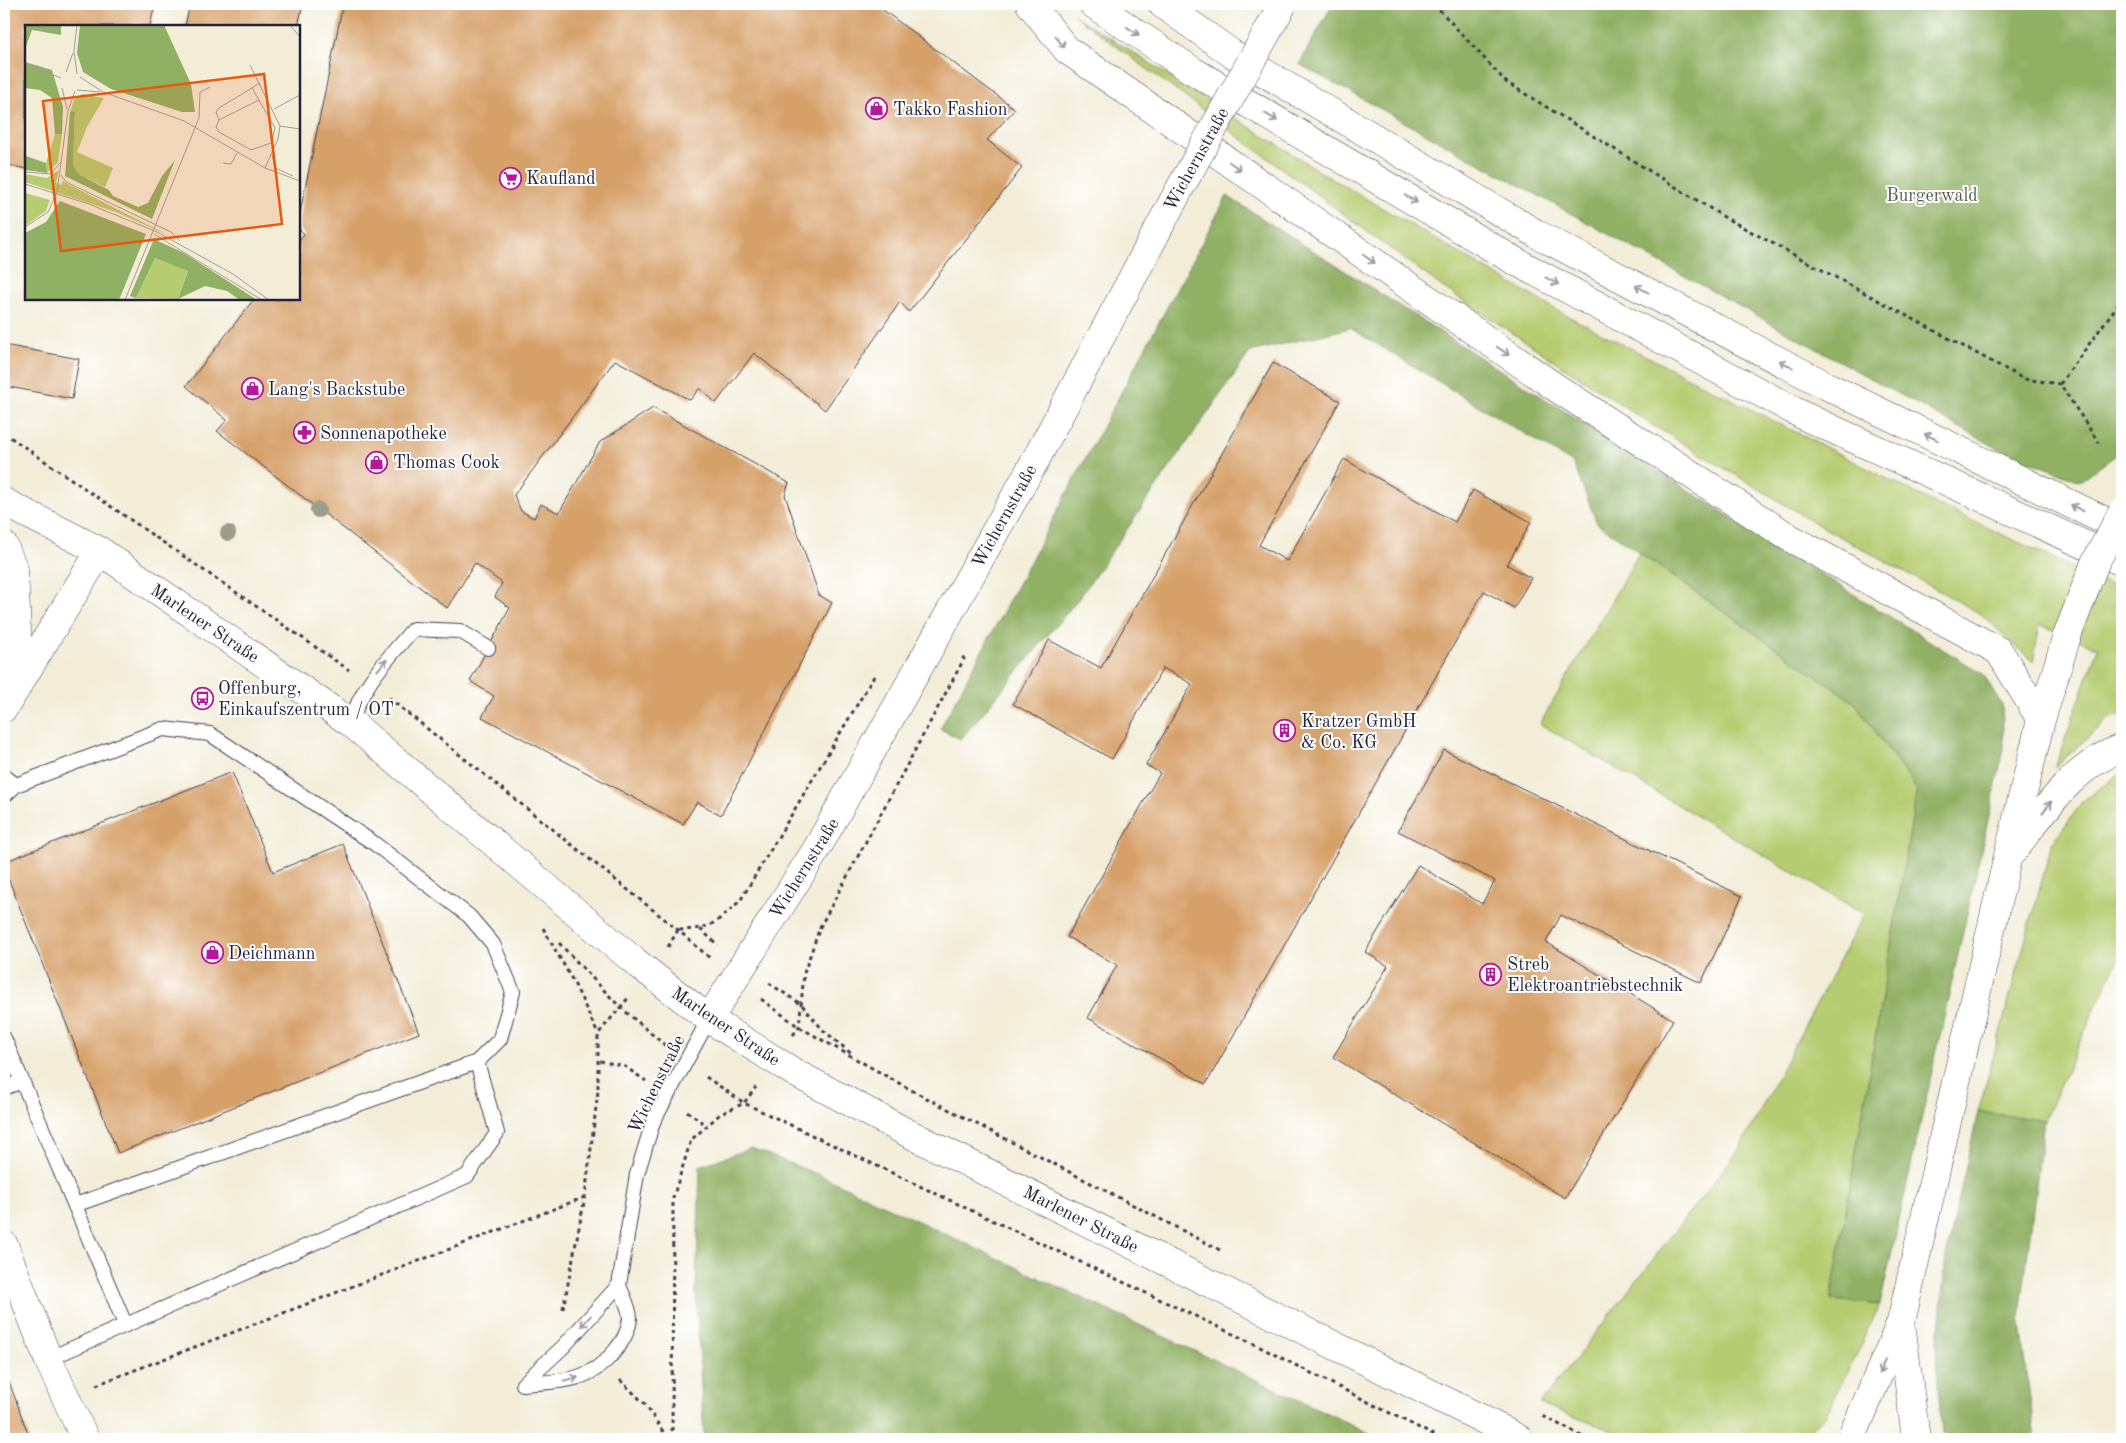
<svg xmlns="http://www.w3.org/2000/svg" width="2126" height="1443" viewBox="0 0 2126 1443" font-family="'Old Standard TT',serif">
	<rect width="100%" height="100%" fill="#fff"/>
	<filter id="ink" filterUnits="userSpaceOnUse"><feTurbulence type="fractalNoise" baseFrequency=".02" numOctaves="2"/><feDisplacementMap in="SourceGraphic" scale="10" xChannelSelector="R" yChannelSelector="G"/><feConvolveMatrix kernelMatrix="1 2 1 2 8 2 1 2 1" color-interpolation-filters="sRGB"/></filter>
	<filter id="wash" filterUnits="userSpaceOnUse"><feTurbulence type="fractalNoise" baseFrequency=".0096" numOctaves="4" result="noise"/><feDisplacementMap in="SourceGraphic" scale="20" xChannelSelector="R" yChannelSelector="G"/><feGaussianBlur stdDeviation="1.12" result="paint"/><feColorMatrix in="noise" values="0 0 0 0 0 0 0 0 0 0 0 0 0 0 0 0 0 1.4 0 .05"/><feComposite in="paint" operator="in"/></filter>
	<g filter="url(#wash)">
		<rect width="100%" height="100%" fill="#f3edd8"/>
		<path fill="#b5cc71" stroke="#6c7756" d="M1074 15 1319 171 1558 311 1945 508 2122 590V716L2111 717 2055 767 2098 648 2040 625 2033 662 1981 614 1819 525 1649 423 1441 286Z
			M1639 553 1855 703 1917 790 1831 1299 1880 1305 1826 1415 1801 1439H1634L1540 1404 1740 1148 1864 914 1540 724Z
			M2122 772V950L2044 1120 1978 1112 2052 843 2085 799Z"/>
		<path fill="#90b063" stroke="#59694f" d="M1333 4H2122V447L2119 453 2080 481 1997 448 1299 64Z
			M1227 196 1806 565 1983 674 2002 705 2004 748 1880 1305 1831 1300 1917 790 1855 703 1597 523 1573 463 1350 328 1250 352 1080 597 961 739 940 729Z
			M1978 1112 2044 1120 2020 1316 2035 1439H1950L1942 1433 1936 1359 1946 1256Z
			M751 1148 822 1176 1382 1439H704L696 1293 700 1166Z"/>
		<g id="blocks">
			<path fill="#d6a069" d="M4 4H155L150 26H26V169L4 164Z
				M190 4H303L298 26H185Z
				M343 4H875L1015 109 987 140 1022 168 909 312 900 302 825 410 754 353 716 403 700 388 690 400 615 360 514 495 521 511 534 518 541 504 559 513 600 442 653 408 789 483 785 495 819 595 832 603 721 815 697 802 683 824 482 717 494 696 470 681 510 608 495 597 502 583 475 563 447 608 217 431 227 420 186 386 254 299H299V240L304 234 299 229V218Z
				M4 345 79 359 72 399 4 386Z
				M1273 363 1340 401 1259 545 1287 561 1344 459 1455 522 1473 490 1531 522 1507 565 1531 578 1514 608 1484 591 1206 1084 1088 1018 1117 965 1067 937 1160 773 1146 765 1192 684 1163 668 1112 759 1013 704 1049 640 1101 668Z
				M1444 750 1742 896 1701 983 1561 915 1546 942 1673 1020 1565 1198 1333 1057 1388 966 1365 952 1418 865 1482 904 1495 881 1398 831Z
				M232 772 273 872 343 844 419 1033 118 1153 4 868V862Z
				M4 1368 30 1439H4Z"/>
		</g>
	</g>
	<g filter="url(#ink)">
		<use href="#blocks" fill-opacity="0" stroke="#414053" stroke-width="1"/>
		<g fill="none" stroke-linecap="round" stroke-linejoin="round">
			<defs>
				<path id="lane" d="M351 723C361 685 389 658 413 629L460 631 488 648
					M4 776 16 785
					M4 796 16 785 163 729 210 734 375 844 469 916 493 944 513 992 500 1039 477 1062
					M4 1038 125 1324
					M4 1088 22 1081
					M619 1285 637 1174 653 1122 709 1019
					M48 1359 467 1176 497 1133 477 1062 75 1205
					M523 1384C560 1381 589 1383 614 1352 622 1343 629 1330 630 1318 630 1308 622 1294 619 1285
					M523 1384 563 1347 619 1285"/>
				<path id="street" d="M4 708 100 551
					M4 1245 48 1359 85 1439"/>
				<path id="secondary" d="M4 502 100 551 351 723 633 960 709 1019 797 1074 906 1132 1484 1420 1519 1439
					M4 546 14 570 17 633 15 690
					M709 1019 816 850 1035 461 1179 190"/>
				<path id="highway" d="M1030 4 1067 50 1555 387 1790 538 1999 651 2041 720
					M1093 4 1193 71 1515 261 1804 416 2122 562
					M1162 4 1231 53 1537 234 1827 386 2122 529
					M2012 852C2043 813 2073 765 2122 748
					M1901 1323 1916 1439
					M1851 1439 1901 1322 2007 860 2041 720 2067 636"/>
			</defs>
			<use href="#lane" stroke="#414053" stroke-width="16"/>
			<use href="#street" stroke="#414053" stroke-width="29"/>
			<use href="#secondary" stroke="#414053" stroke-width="29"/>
			<use href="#highway" stroke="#414053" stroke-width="29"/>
			<path stroke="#414053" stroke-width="3" stroke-dasharray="4 4" stroke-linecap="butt" d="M1434 4 1506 82 1724 217 2024 379 2060 384 2099 443
				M2060 384 2122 299
				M4 433 349 670
				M389 698 678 930 711 959
				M543 928 574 983 598 1034
				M700 929 718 945
				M679 930C713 929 715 923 740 901L876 673
				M559 943 619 1006 666 1046
				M668 947 678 930
				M769 983 802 1005 823 1030 853 1055
				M761 999 799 1027 913 1091 1220 1250
				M793 1035 799 1027 804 973 820 927 964 659 962 656
				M600 1061 624 1066 646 1081
				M706 1077 744 1103 1252 1343 1441 1439
				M687 1111 707 1126
				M563 1309 585 1197 598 1091V1034L629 997
				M620 1380 645 1404 668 1439
				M96 1385 585 1197
				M1543 1416 1587 1439
				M672 1439 673 1198 691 1140 719 1115 744 1103 756 1087"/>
			<use href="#lane" stroke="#fff" stroke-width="14"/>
			<use href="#street" stroke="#fff" stroke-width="28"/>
			<use href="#secondary" stroke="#fff" stroke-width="28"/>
			<use href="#highway" stroke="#fff" stroke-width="28"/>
			<defs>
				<path id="secondary-bridge" d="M1179 190 1283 4"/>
				<path id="highway-bridge" d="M2067 636 2095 563 2122 513"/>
			</defs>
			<use href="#secondary-bridge" stroke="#414053" stroke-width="29" stroke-linecap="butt"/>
			<use href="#highway-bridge" stroke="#414053" stroke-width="29" stroke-linecap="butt"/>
			<use href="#secondary-bridge" stroke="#fff" stroke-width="28"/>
			<use href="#highway-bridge" stroke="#fff" stroke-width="28"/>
		</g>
		<g fill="#9c9e8c">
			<circle cx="318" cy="510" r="8"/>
			<circle cx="228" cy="533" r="8"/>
		</g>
		<defs><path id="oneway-shaft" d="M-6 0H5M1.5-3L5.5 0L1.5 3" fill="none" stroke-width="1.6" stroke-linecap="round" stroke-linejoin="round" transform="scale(1.25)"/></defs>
		<g stroke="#9c9ca7">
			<use href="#oneway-shaft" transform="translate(1133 31) rotate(34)"/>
			<use href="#oneway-shaft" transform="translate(1060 42) rotate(51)"/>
			<use href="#oneway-shaft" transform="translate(1271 117) rotate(31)"/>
			<use href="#oneway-shaft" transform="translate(1235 166) rotate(35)"/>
			<use href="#oneway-shaft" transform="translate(1411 199) rotate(31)"/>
			<use href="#oneway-shaft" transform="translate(1369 259) rotate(35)"/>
			<use href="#oneway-shaft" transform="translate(1552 281) rotate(28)"/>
			<use href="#oneway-shaft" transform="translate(1642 289) rotate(-152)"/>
			<use href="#oneway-shaft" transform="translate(1503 351) rotate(35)"/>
			<use href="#oneway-shaft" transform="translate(1786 364) rotate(-152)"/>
			<use href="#oneway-shaft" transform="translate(1931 437) rotate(-154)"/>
			<use href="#oneway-shaft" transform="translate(2077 508) rotate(-154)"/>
			<use href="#oneway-shaft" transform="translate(382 665) rotate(-50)"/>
			<use href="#oneway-shaft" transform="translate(2047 807) rotate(-52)"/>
			<use href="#oneway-shaft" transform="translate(586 1321) rotate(132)"/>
			<use href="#oneway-shaft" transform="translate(1882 1367) rotate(113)"/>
			<use href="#oneway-shaft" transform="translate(571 1379) rotate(-13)"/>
		</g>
	</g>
	<defs>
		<symbol id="shop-ring" viewBox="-11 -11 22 22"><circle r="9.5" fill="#fff" stroke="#b5179e" stroke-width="1.5"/><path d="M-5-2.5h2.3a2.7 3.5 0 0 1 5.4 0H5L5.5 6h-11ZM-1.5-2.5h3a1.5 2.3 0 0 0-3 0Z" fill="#b5179e"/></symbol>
		<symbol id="supermarket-ring" viewBox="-11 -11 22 22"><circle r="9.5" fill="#fff" stroke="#b5179e" stroke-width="1.5"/><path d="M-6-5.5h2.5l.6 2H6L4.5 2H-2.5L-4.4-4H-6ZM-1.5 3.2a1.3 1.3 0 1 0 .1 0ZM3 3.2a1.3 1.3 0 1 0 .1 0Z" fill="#b5179e"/></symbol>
		<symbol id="pharmacy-ring" viewBox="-11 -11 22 22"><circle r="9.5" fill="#fff" stroke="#b5179e" stroke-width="1.5"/><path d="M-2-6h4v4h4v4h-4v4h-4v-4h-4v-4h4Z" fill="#b5179e"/></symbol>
		<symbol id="bus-ring" viewBox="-11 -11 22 22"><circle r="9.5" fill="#fff" stroke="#b5179e" stroke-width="1.5"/><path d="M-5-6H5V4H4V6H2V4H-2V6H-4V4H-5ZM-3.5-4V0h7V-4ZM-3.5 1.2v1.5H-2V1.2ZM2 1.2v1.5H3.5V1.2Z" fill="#b5179e"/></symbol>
		<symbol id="building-ring" viewBox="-11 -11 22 22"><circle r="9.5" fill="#fff" stroke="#b5179e" stroke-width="1.5"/><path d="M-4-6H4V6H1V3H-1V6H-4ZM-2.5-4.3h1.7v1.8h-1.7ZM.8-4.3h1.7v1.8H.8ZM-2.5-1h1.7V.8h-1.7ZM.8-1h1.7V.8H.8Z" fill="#b5179e"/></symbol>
	</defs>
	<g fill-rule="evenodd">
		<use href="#shop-ring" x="864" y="96" width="25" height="25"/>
		<use href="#supermarket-ring" x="498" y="166" width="25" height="25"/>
		<use href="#shop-ring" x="240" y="376" width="25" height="25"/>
		<use href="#pharmacy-ring" x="292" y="420" width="25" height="25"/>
		<use href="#shop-ring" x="364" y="450" width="25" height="25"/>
		<use href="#bus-ring" x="190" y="686" width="25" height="25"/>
		<use href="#building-ring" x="1272" y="718" width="25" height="25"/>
		<use href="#shop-ring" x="200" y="940" width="25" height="25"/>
		<use href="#building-ring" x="1478" y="962" width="25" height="25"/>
	</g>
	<g text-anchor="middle" stroke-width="4" stroke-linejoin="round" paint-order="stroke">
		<g font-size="18" fill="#22223b" stroke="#fff" text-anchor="start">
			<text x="893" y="115">Takko Fashion</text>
			<text x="526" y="184">Kaufland</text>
			<text x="268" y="395">Lang's Backstube</text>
			<text x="320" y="439">Sonnenapotheke</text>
			<text x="393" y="468">Thomas Cook</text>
			<text x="218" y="694">Offenburg,<tspan x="218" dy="21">Einkaufszentrum / OT</tspan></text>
			<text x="1301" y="727">Kratzer GmbH<tspan x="1301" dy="21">&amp; Co. KG</tspan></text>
			<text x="228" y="959">Deichmann</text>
			<text x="1507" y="970">Streb<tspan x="1507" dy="21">Elektroantriebstechnik</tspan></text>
		</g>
		<g font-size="18" fill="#22223b" stroke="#fff">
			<text transform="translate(1196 159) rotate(-61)" y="6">Wichernstraße</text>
			<text transform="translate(1004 516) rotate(-61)" y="6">Wichernstraße</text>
			<text transform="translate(205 623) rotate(34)" y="6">Marlener Straße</text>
			<text transform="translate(804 868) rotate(-58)" y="6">Wichernstraße</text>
			<text transform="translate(726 1026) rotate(34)" y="6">Marlener Straße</text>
			<text transform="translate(656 1084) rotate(-64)" y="6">Wichenstraße</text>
			<text transform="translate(1081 1219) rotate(27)" y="6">Marlener Straße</text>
		</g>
		<g font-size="18" fill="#555e4e" stroke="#fff">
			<text x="1932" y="201">Burgerwald</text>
		</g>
	</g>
	<g transform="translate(25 25)">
		<rect width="275" height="275" fill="#f3edd8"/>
		<path d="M57 69 79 73 62 102 52 127 88 143 80 162 55 150 48 141 50 87H45L49 75ZM30 109H37L33 137 22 148 21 138ZM34 145 31 158 37 160V156L145 211 91 187 0 157V149L22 153ZM0 168 25 175 21 186 0 201ZM130 233 163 245 153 274 111 273Z" fill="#b5cc71"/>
		<path d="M0 0H36V10L7 5 0 24ZM55 0H139L166 59 170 87H157L86 64 58 47 52 28ZM0 37 27 45 38 82 37 109H30L27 73 15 65 0 63ZM45 87H50L48 141 55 150 84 165 88 171 113 182 123 178 137 151 150 135 127 194 40 151ZM0 118 1 131 21 138 22 148 0 145ZM35 176 121 209 94 275H0V208L21 197ZM129 214 159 228 232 275H215L202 266 180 261 153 274 163 246 130 233 111 273 105 271Z" fill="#90b063"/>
		<path fill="none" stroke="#9f9c99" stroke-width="1" d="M52 0 49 26 52 49M265 0 275 12M0 39 36 53M225 40 255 101 253 114 240 143M41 47 48 28M55 52 78 67 159 96 240 143 275 156M37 63 42 84M52 65 75 67M234 75 194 95 191 87 194 83 235 58M249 84 275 70M194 95 191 102 194 107 226 125 246 118 250 103 227 63M255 101 275 104M247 130 250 143 268 151M198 138 206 139 212 128M0 147 25 149 36 137M36 150 41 157 146 207 155 216M0 159 64 179 132 207 208 249 244 275M0 202 23 187 32 167 43 86 50 66M129 209 237 275M100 275 174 93 175 67 185 62"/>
		<path fill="#e8590c" fill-opacity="0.15" stroke="#e8590c" stroke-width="2.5" d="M239 49 257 199 36 226 18 76Z"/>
		<rect width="275" height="275" fill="none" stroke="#22223b" stroke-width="2.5"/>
	</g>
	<rect width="2126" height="1443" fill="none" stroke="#fff" stroke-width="20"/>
</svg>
